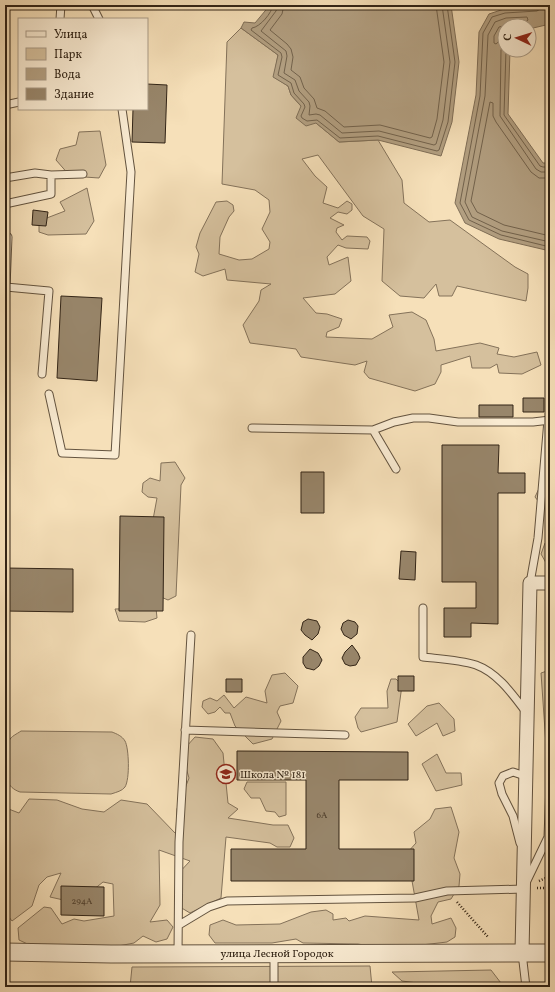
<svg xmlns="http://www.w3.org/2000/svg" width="555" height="992" viewBox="0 0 555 992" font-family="Vollkorn,serif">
	<rect width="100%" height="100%" fill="#f6e0b9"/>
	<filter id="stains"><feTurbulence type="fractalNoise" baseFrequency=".005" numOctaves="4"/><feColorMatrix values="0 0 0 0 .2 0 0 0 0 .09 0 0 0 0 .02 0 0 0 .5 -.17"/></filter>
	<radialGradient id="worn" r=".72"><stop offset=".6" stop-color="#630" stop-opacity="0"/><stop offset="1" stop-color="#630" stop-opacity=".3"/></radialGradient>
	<path fill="#d5c09d" stroke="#84725a" d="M241 28 278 55 274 77 288 86 291 95 316 123 339 142 378 140 402 180 404 203 429 222 450 220 515 267 528 274V288L526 301 457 286 452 296H439L436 284 424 298 400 296 382 281 384 229 363 216 318 155 302 159 315 176 327 187 323 203 338 208 347 201 352 204V210L347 214 338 212 330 218 344 225 337 228 336 232 342 240 347 236 367 237 370 241 368 249 346 248 338 245 327 257 329 265 348 257 351 281 335 294 303 298 316 313 327 314 342 319 339 327 327 332 326 337 372 339 393 327 389 315 412 312 426 320 434 339 436 351 480 343 499 348 497 354 514 357 537 352 541 365 522 374 499 373 497 364 490 368H472L470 356 441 365V372L435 384 415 391 369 378 364 372 367 361 355 365 301 357 296 349 250 343 243 325 259 301 261 290 271 284 227 280 225 269 203 276 195 272 199 254 196 247 200 233 216 202 227 201 233 205 234 211 229 217 220 237 219 254 239 260 252 259 269 249 270 242 262 229 270 212 269 200 255 190 222 184 227 42Z
		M100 131 106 165 99 178 70 176 56 160 60 149 76 145 79 132Z
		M87 188 94 221 86 234 48 235 39 232V221L65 211 60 202Z
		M175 462 185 478 181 485 176 596 168 600 154 594 152 525 157 498 148 497 142 492 143 483 150 478 160 481 161 463Z
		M550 463V516L535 497 542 482V466Z
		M545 543H550V570L541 554Z
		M156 608 157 618 145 622 119 621 115 609Z
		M550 670V747L546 745 541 673Z
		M285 673 298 686 293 703 280 706 277 712 281 721 272 739 253 744 235 726 230 713H225L220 707 215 712 208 714 202 707 203 701 210 698 217 701 224 695 234 708 246 697 267 703 265 691 272 675Z
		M391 679H396L402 685 397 722 361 732 358 728 355 717 361 708H388L387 691Z
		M439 703 454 719 455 731 443 736 437 723 416 736 408 724 427 706Z
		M21 731 112 732C117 734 122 736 125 741 129 748 130 779 125 787 122 791 117 792 111 794L20 792C14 790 9 786 7 780 5 774 6 746 9 741 11 736 17 734 21 731Z
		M195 737 213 739 223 753 228 803 238 809 228 818 273 825H288L294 838 290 847H277L270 843 226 837 221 898 190 913 175 904 176 876 190 861 159 850 160 905 150 922 167 920 173 927 167 939 156 942 143 936 134 943 92 951 36 948 19 940 18 928 44 907 51 908 62 924 74 919 84 921 114 916 113 884 103 882 77 903 50 897 61 873 47 877 39 885 32 906 12 921 5 912V809L6 808 19 813 29 799 57 800 82 809 104 812 121 800 147 804 176 834 177 809 189 778 185 764 186 747Z
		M437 754 446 773H461L462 785 436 791 422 764Z
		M247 782H286V815L279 817 275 812 266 811 260 798H251L244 789Z
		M451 807 459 832 454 858 460 874 459 886 451 899 438 902 431 916 432 924 451 918 456 928 455 937 447 942 388 949 358 944 303 943 296 939 272 943H215L209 935 210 925 223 920 236 925 280 924 311 912 326 910 333 914V920L346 918 349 921 365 916 419 920 407 853 416 843 414 832 430 819 435 809Z
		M370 966 372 987H263L244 984 210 987H130L132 967Z
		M491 970 504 987H448L402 981 392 972Z"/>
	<path fill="#b3a082" stroke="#7f6e57" d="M270 5H451L459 62 452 122 441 156 378 140 339 142 316 123 306 126 296 118 301 106 291 95 288 86 273 77 278 55 241 28 244 22 255 23Z
		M550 6V24L529 29V26H505V50H510L508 114 543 163H550V251L499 239 465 223 455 203 476 95 479 32 489 14 504 9Z"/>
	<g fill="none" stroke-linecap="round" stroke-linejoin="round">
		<path stroke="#72624c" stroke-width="1" d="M273 5C272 13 260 27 252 28L251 30 281 53 282 57 278 75 291 83 294 93 304 104 305 107 301 116 302 118 307 121 317 120 340 138 378 136 437 151 439 150 448 122 455 62 447 5
			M278 5 276 11 261 31 286 51 287 56 284 73 295 80 299 91 309 102 310 106 309 115 316 114 320 115 342 133 379 131 434 145 436 144 443 120 450 62 442 5
			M284 5 282 14 270 30 287 44 291 49 293 57 291 70 300 77 304 88 314 99 317 108 325 111 344 127 380 125 430 138 432 137 437 119 444 62 436 5
			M541 5 540 9 537 11 505 13 492 17 483 33 480 96 460 203 469 220 501 235 550 247
			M521 26 528 20 527 17 506 18 495 22 488 35 485 96 465 202 472 217 502 231 550 242
			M505 36 496 44 494 43V36L499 27 512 24 515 26
			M505 43 501 50 500 116 536 169 541 172H550
			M506 50 504 115 540 166 543 167H550
			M550 178H539L531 172 496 122 493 116V103L490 102 471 201 477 212 504 225 550 236"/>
	</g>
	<path fill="#98866b" stroke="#322416" d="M147 84 167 85 165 143 132 142 133 109H147Z
		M33 210 48 212 46 226 32 225Z
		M61 296 102 298 97 381 57 378Z
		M523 398H544V412H523Z
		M479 405H513V417H479Z
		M442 445H499L498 473H525V493H498V624L471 623V637H444V608H476V582H442Z
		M301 472H324V513H301Z
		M120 516 164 517 163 611H119Z
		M401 551 416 552 415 580 399 579Z
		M5 568 73 569V612L5 611Z
		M308 619 317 621 320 627 318 634 312 640 305 635 301 630 303 622Z
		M348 620 355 622 358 626 357 634 351 639 344 635 341 629 343 623Z
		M352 645 358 653 360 658 356 665 350 666 345 664 342 658 345 652Z
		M310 649 318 653 322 660 319 666 314 670 306 668 303 663V657Z
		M398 676H414V691H398Z
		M226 679H242V692H226Z
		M237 751 408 752V780H339V849H414V881H231V849H306V780H237Z
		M61 886 104 887V916L61 915Z"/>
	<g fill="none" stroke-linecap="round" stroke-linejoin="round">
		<defs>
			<path id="service" d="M92 5 99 19
				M60 19 61 5
				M5 105 19 102
				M51 175 83 174
				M5 178 35 173 51 175V194L5 204
				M5 237H8L6 287 49 291 42 374
				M49 394 62 453 115 455 131 172 122 109
				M252 428 373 430 394 422 413 418H429L458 422H533L550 420
				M373 430 396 469
				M530 583 538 538 548 420
				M423 608V657C441 659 460 660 476 665 498 673 513 695 526 712
				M185 730 345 735
				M520 843 513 816 502 794 499 783 503 776 513 772 525 776
				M179 925 209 907 227 901 415 898 447 891 523 889 548 837 550 785
				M178 953 179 842 191 635
				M522 953 526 987
				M274 987V953"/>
			<path id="minor" d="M522 952 530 583H550"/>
			<path id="tertiary" d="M5 952 111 954 550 953"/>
		</defs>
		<use href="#service" stroke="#63533f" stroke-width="9"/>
		<use href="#minor" stroke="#63533f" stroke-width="15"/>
		<use href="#tertiary" stroke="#63533f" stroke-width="19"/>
		<path stroke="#322416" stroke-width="2.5" stroke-dasharray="1 2" stroke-linecap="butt" d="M539 881 550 876
			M537 888H550
			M457 902 488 937"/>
		<use href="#service" stroke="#f9ebd2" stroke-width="7"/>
		<use href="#minor" stroke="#f9ebd2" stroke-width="13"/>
		<use href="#tertiary" stroke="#f9ebd2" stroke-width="17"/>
	</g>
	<defs>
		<symbol id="school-ring" viewBox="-11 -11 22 22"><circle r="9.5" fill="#f9ebd2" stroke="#8f2418" stroke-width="1.5"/><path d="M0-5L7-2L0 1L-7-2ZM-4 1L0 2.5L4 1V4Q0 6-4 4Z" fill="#8f2418"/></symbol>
	</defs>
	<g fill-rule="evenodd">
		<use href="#school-ring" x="215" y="763" width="22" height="22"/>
	</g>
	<g text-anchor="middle" stroke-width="3" stroke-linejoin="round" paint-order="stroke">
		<g font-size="9" fill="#4c3c2b">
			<text x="322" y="818">6А</text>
			<text x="82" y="904">294А</text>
		</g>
		<g font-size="11" fill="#322416" stroke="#f9ebd2" text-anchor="start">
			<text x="240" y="778">Школа № 181</text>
		</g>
		<g font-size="11" fill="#322416" stroke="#f9ebd2">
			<text x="277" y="957">улица Лесной Городок</text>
		</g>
	</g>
	<rect width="555" height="992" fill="none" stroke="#f6e0b9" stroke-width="20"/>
	<rect x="6" y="6" width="543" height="980" fill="none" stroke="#322416" stroke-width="2"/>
	<rect x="10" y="10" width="535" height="972" fill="none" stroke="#322416"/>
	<rect x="18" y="18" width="130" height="92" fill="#f9ebd2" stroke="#a99b87"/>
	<rect x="26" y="31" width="20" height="6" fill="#f9ebd2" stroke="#a99b87"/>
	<text x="54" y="38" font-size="12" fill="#322416">Улица</text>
	<rect x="26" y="48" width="20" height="12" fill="#d5c09d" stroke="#a99b87"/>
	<text x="54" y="58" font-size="12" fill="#322416">Парк</text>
	<rect x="26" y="68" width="20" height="12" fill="#b3a082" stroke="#a99b87"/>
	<text x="54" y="78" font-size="12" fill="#322416">Вода</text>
	<rect x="26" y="88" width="20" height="12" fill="#98866b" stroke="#a99b87"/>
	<text x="54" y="98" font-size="12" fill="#322416">Здание</text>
	<g transform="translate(517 38) rotate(274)"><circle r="19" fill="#f9ebd2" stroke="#a99b87"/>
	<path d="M0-3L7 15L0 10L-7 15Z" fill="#8f2418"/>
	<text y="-6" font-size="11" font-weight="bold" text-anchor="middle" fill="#322416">С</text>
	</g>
	<rect width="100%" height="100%" filter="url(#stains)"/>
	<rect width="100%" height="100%" fill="url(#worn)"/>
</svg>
